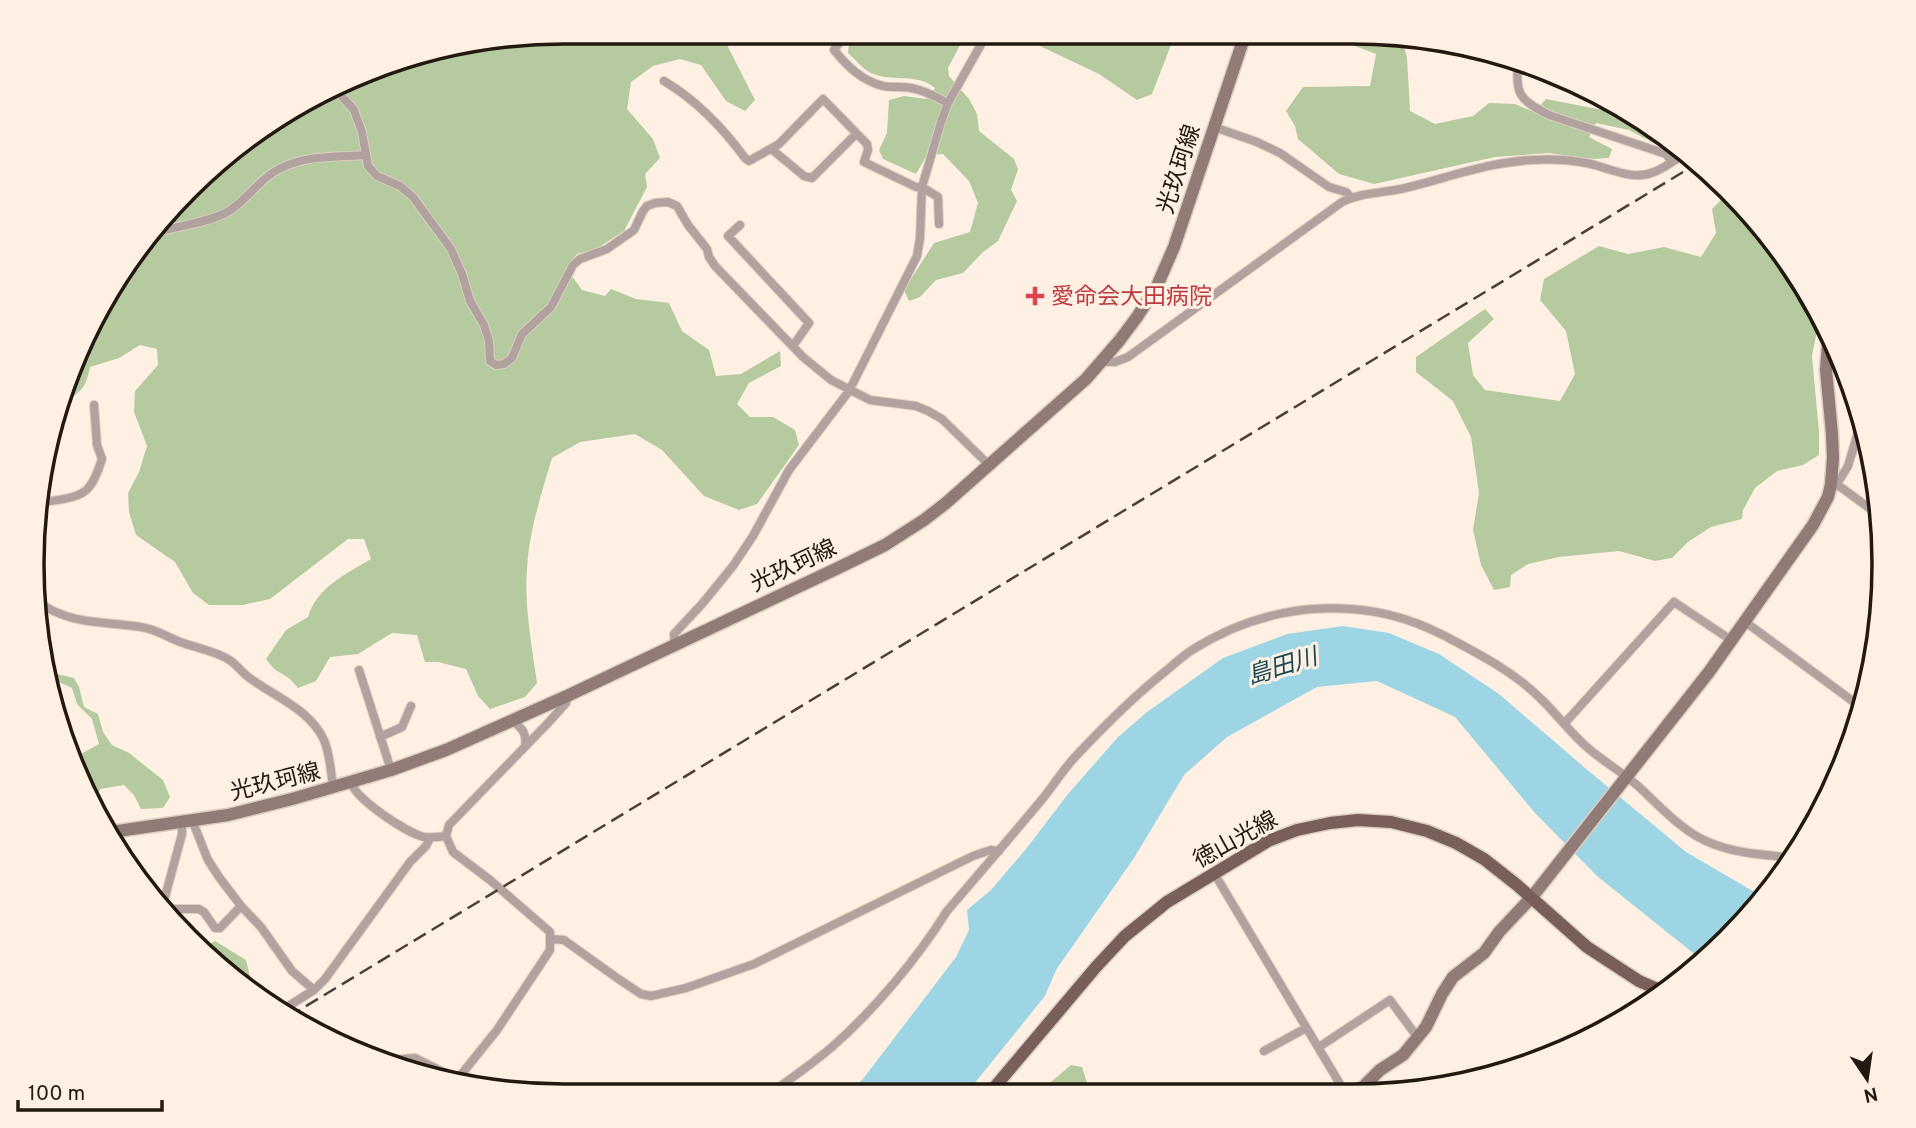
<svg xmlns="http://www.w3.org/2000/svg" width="1916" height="1128" viewBox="0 0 1916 1128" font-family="Overpass,'Noto Sans JP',sans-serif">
	<rect width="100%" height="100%" fill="#fef0e2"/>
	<path fill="#b6caa0" d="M564 32H722L723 37 755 100 745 111 726 101 701 65 680 59 653 66 631 82 627 109 653 139 660 158 645 174 647 187 624 231 596 249 577 254 571 261 569 272 582 290 605 296 611 289 636 299 669 303 682 331 709 350 716 376 741 374 780 351 781 366 749 383 737 404 750 417H773L795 430 799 445 757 504 739 510 704 496 662 450 635 434 580 442 552 458C541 495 529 531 527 569 524 605 532 647 537 683L525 697 490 709 478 696 466 669 438 662H425L417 635 392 633 358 654 330 657 316 681 298 688 290 679 274 669 266 659 286 630 308 617C317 587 346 574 371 559L364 539H348L270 599 243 605H209L193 593 175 562 136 535 129 512 128 493 139 472 147 446 134 412 135 391 158 365 157 349 140 345 119 358 90 367C86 390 79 393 60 404L58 402 60 393 121 268 240 141 393 60Z
		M857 32H967L948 68 949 76 969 99 977 114 979 131 1014 159 1018 169 1011 190 1017 201 998 241 983 252 963 273 936 280 920 297 909 301 904 290 934 243 970 232 978 203 969 181 943 154 927 155 916 174 883 159 879 150 887 133 889 100 904 96 927 99 935 88C917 72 889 83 869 72 862 68 855 59 848 53L849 44Z
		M1006 32H1176L1152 94 1137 100 1099 74 1023 38Z
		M1342 33H1387L1400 35 1407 57 1410 111 1435 124 1473 116 1489 103 1515 104 1534 112 1546 99 1639 117 1648 121 1652 126 1655 127 1681 149 1678 151 1661 147 1629 130 1596 123 1589 137 1612 149 1609 158 1594 159 1548 153 1495 157 1374 184 1339 174 1298 139 1295 126 1286 111 1303 87 1370 86 1376 54 1347 43Z
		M1731 190 1795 268 1820 315 1812 356 1819 432V455L1803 465 1777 471 1755 488 1743 510 1742 519 1711 527 1688 542 1672 558 1655 561 1619 551 1559 557 1528 564 1511 575 1510 587 1494 590 1481 565 1473 530 1479 493 1471 437 1453 401 1416 372V357L1485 309 1494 319 1468 343 1473 375 1485 390 1560 401 1575 374 1566 331 1540 300 1544 279 1599 246 1628 254 1664 247 1701 257 1716 233 1712 209Z
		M49 672 74 678 79 687 84 707 98 714 103 732 112 745 129 753 163 780 170 797 163 808 141 809 134 795 124 785 100 789 95 801 72 759 99 744 92 719 77 704 72 688 61 683 52 685Z
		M215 941 246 960 250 977 243 984 204 947Z
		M1071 1065 1082 1067 1088 1086 1076 1095H1037L1038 1093Z"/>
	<path fill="#9ed5e5" d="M1343 626 1389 633 1439 654 1499 694 1584 767 1686 852 1758 894 1764 895 1706 961 1698 957 1597 876 1535 813 1455 717 1377 681 1317 687 1227 737 1184 775 1134 858 1056 970 1045 996 965 1095H846L863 1079 956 957 969 930 967 910 991 890 1026 849 1068 794 1118 737 1147 712 1223 658 1287 634Z"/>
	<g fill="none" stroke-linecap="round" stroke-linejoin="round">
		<defs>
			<path id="street" d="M847 32 834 50C847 66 862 81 883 86 892 88 902 86 911 88 924 90 936 97 948 103
				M1518 59C1516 95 1517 98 1549 115L1666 154 1672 162
				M664 81C696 100 723 128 745 158L749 161 779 144 823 99 867 144 868 150 864 162 916 187H922L938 197 939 224
				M336 90 354 110 362 132 368 166 377 176 400 186 413 197 451 249 462 274 470 301 484 325 489 341 490 361 496 365 504 364 512 358 522 334 551 307 573 265 580 259 607 249 634 230 643 211 647 206 655 203 668 202 677 206 688 225 707 249 709 257 715 266 803 357 831 380 870 400 916 406 928 411 942 419 989 465
				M1214 127 1257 142 1280 153 1329 187 1346 192 1351 197
				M774 147 775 152 804 176 812 178 856 134
				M740 225 728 236 809 323 793 346
				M157 230H166C184 225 213 221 229 211 247 200 259 179 279 169 305 155 336 157 365 155
				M1102 362H1115L1128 357 1342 202C1362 192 1385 193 1405 188 1447 178 1489 162 1532 160 1551 159 1572 160 1591 164 1611 169 1634 181 1654 172 1665 168 1676 159 1686 153
				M1834 484 1842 488 1880 516
				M1837 484 1848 466 1862 419
				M42 502C57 500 81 499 90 486 96 478 99 468 102 459L97 445 94 405
				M33 558C39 548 40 541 37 530
				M38 602C70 625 104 621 141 627 156 629 167 637 180 642 196 648 217 651 231 661 238 666 243 674 251 679 276 697 310 710 324 740 330 754 331 772 333 787
				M1744 621 1862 708
				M675 645 674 634 702 604 733 566 753 536 789 470 849 391 917 256 920 238 922 187 941 122 948 103 988 32
				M359 670 391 770
				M513 721C523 729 527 734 525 747
				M1564 724 1674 602 1731 640
				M380 737 402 727 411 706
				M351 782C355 799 407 833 424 837 431 838 439 837 446 836
				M192 820 208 860 219 877 241 906 261 927 292 971 314 990
				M1214 873 1346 1094 1350 1095
				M158 903 160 904 165 897 182 834V822
				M160 904 173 909H199L204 912 215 928H220L241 906
				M551 939 564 940 617 978 641 994 651 996 686 988 754 964 973 856 991 850 999 851
				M279 1012 314 990 325 979 410 862 426 846 430 838
				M1319 1047 1390 1000 1418 1038
				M1264 1051 1306 1028
				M378 1061 415 1058 457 1079
				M456 1081 497 1030 550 950V932L490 880 453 852 446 836 449 825 548 723 566 703 567 696
				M768 1095C789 1080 812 1064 832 1047 874 1010 917 959 947 911 978 875 1009 839 1039 803 1052 788 1062 771 1075 757 1104 726 1134 696 1167 670 1175 663 1183 656 1192 650 1268 602 1362 593 1443 635 1477 653 1513 671 1540 698 1557 714 1570 733 1588 748 1604 762 1622 772 1638 786 1661 807 1683 833 1713 844 1739 854 1768 855 1796 858"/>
			<path id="secondary" d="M111 832 228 815 292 799 391 770 446 750 567 696 838 568 885 545 924 520 946 503 1086 379 1119 341 1137 317 1157 286 1174 247 1246 32
				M1355 1095 1380 1070 1403 1055 1426 1027 1442 994 1453 977 1484 953 1499 932 1532 897 1709 672 1813 525 1828 497 1831 484 1833 458 1832 434 1826 370 1829 332"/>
			<path id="primary" d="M988 1095 1096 967 1125 936 1167 902 1268 841 1297 830 1330 823 1358 820 1391 822 1427 831 1456 843 1484 859 1517 885 1587 947 1639 981 1664 992"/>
		</defs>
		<use href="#street" stroke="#dbcec1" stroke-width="10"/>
		<use href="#secondary" stroke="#dbcec1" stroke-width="15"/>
		<use href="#primary" stroke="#dbcec1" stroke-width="15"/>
		<use href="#street" stroke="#b1a29f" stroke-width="8"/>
		<use href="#secondary" stroke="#907b77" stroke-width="12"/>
		<use href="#primary" stroke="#795f5a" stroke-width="12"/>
		<path stroke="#493f36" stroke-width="2.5" stroke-dasharray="14 7" stroke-linecap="butt" d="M288 1017 1698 163"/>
	</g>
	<path fill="#e0444e" stroke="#fef0e2" stroke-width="2.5" d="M1031.5 285.5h7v7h7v7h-7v7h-7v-7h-7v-7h7z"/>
	<g text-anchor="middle" stroke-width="6" stroke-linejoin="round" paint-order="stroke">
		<g font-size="23" fill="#221911" stroke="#fef0e2">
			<text transform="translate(1178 169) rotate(-72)" y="8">光玖珂線</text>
			<text transform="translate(793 565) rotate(-25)" y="8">光玖珂線</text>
			<text transform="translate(275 781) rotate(-14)" y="8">光玖珂線</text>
			<text transform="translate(1235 839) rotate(-29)" y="8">徳山光線</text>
		</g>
		<g font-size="23" fill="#be3a42" stroke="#fef0e2" text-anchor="start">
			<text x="1051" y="304">愛命会大田病院</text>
		</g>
		<g font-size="24" font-style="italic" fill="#1a4956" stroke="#fef0e2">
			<text transform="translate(1282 666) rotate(-17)" y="8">島田川</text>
		</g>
	</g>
	<path d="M0 0H1916V1128H0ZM564 44H1352A520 520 0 0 1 1872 564V564A520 520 0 0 1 1352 1084H564A520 520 0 0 1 44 564V564A520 520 0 0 1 564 44Z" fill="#fef0e2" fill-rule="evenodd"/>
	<path fill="none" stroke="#221911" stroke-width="3.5" d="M564 44H1352A520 520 0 0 1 1872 564V564A520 520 0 0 1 1352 1084H564A520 520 0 0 1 44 564V564A520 520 0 0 1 564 44Z"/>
	<g transform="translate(1867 1079) rotate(167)" stroke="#fef0e2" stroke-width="5" paint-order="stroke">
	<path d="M0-5L12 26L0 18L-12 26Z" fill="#221911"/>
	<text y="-10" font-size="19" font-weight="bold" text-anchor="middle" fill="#221911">N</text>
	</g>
	<path d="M18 1100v10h144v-10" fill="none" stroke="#221911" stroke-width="3.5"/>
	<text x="28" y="1100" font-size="21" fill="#221911" stroke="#fef0e2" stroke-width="5" paint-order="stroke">100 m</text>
</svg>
